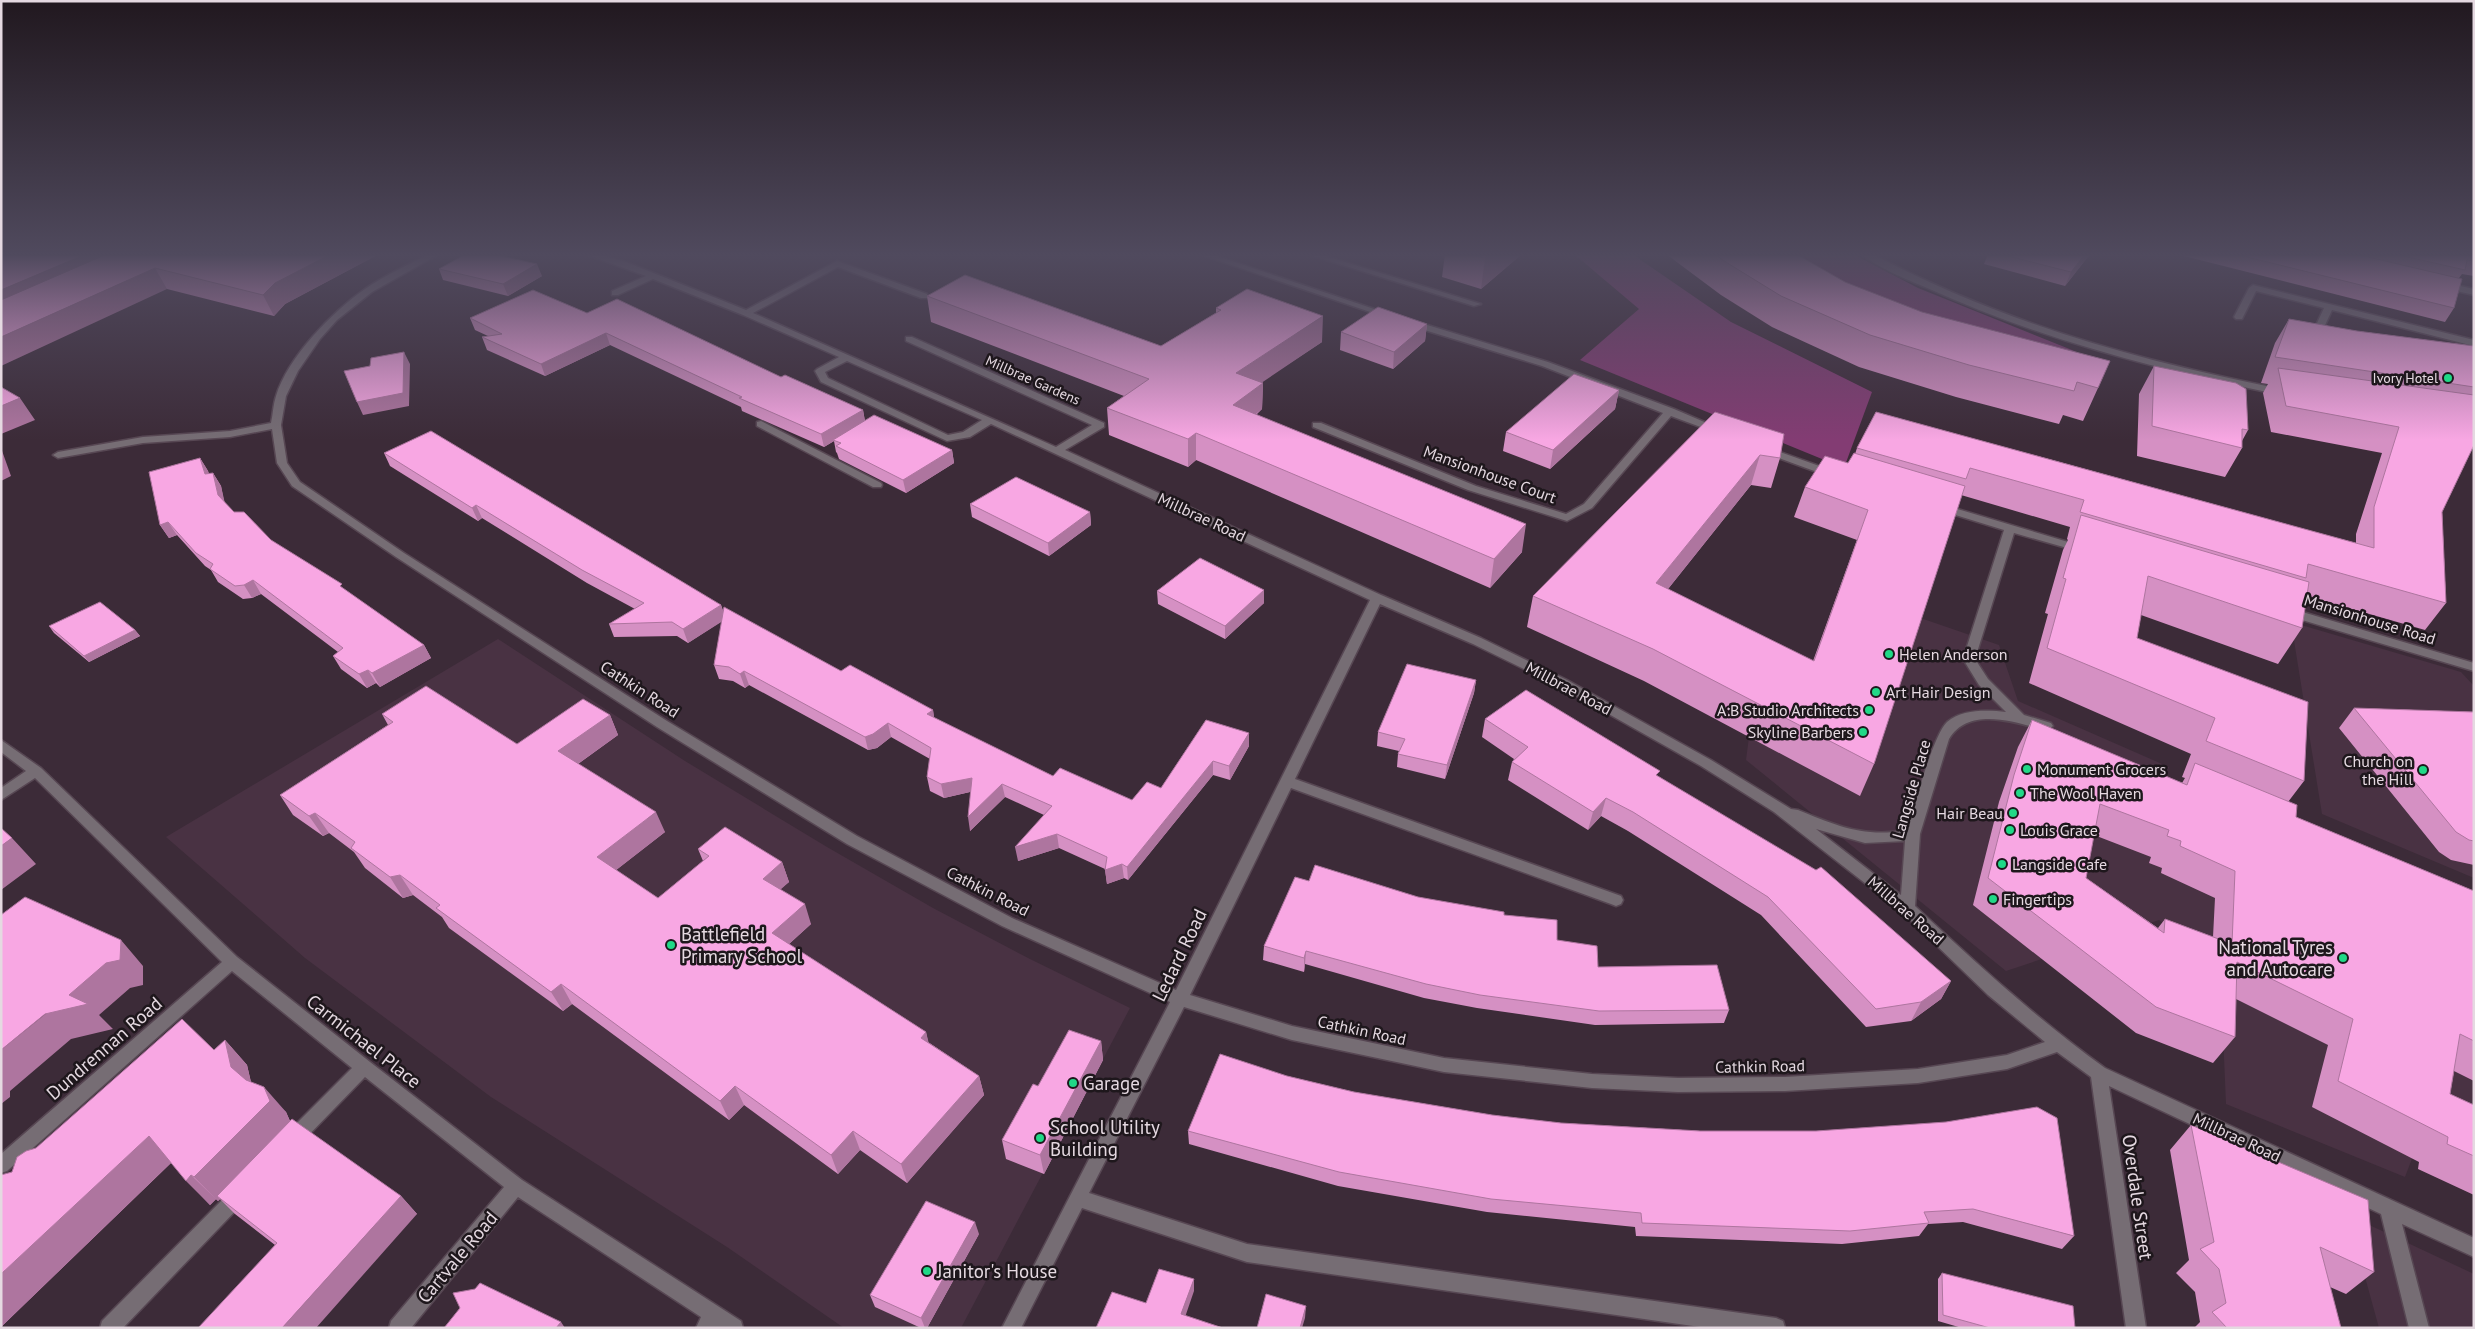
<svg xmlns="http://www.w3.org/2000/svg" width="2475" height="1329" viewBox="0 0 2475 1329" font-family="'PT Sans',sans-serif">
	<rect width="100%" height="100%" fill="#3c2b38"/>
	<path fill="#493243" d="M1839 590 1999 645 2018 701 2169 767 2161 789 2474 931V1107L2438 1090 2405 1177 2226 1104 2220 963 2159 920 2006 971 1746 760 1749 737 1802 692Z
		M2291 622 2461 672 2474 686V878L2322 814Z
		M498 639 685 761 827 847 933 908 1030 959 1130 1008 961 1328H844L727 1247 491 1097 305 958 166 837Z
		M2348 1215 2474 1274V1328H2379Z"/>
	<path fill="#833c73" d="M1574 254H1632L1731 322 1872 392 1844 468 1580 360 1639 309Z
		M1789 254H1853L1918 288 2077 352 2010 344 1874 304Z"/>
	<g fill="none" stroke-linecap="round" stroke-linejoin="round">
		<defs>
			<path id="minor" d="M429 254H439L372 292 337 320 320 339 298 371 286 396 281 425 287 463 300 482 404 553 667 721 857 836 1012 918 1176 990 1370 600 991 424 970 437 947 441 821 382 815 371 817 369 839 357 743 315 653 279 618 295H612V291L646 276 585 254H597L626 262 746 310 837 261 927 294V298H921L838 267 753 313 1056 447 1092 425 906 341V337H912L1104 423V427L1065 450 1381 595 1481 638 1567 680 1711 760 1791 809 1798 810C1837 826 1865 838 1907 830 1914 808 1933 735 1947 722 1962 709 1987 710 2006 712L1979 685 1963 659 2004 530 1936 509 1935 507 1936 505H1944L2085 547 2087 549 2085 551 2081 552 2014 533 1975 659 1988 679 2024 715 2051 723 2053 726 2046 731C2016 722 1969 706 1949 739L1920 834 1915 906C1976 963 2037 1019 2105 1068L2474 1238V1257L2402 1224 2429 1328H2409L2381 1214 2109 1086 2146 1328H2126L2091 1077 2057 1052 2007 1069 1918 1083 1785 1091 1678 1092 1592 1088 1444 1072 1292 1040 1184 1007 1089 1193 1247 1244 1776 1318 1783 1321 1785 1328H1707L1247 1262 1082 1208 1021 1328H1002L1170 1002 1002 926 847 844 657 727 396 557 292 486 277 463 272 429 230 437 143 443 58 458 53 455 58 452 143 437 230 431 271 423C273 414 273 405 276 396 288 357 332 312 365 289 385 275 408 265 429 254ZM847 361 982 420 963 432 948 435 828 378 825 372ZM1380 604 1473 644 1559 686 1701 766 1774 812 1902 912 1988 995 2045 1042 2007 1055 1918 1069 1785 1077 1678 1078 1592 1074 1444 1058 1292 1026 1190 995 1291 788 1611 904 1616 906 1621 904 1623 900 1621 896 1295 779ZM1816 829 1865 843 1905 841 1901 895Z
				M1199 254H1211L1392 315 1385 317Z
				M1307 254H1319L1481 304 1474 306Z
				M1862 254H1872C2004 323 2135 360 2281 389L2286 392 2281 395C2159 370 2039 339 1925 287 1910 281 1872 265 1862 254Z
				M2442 282 2474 289V295L2439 287V283Z
				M2253 285 2474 340V346L2332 310 2320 336H2314L2312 334 2324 308 2256 291 2242 319H2236L2234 317 2249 288Z
				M1411 320 1548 362 1674 409 1723 430 1722 432H1714L1671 416 1592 508 1567 521 1468 490 1313 427V423H1321L1476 486 1566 514 1584 504 1663 413 1542 366 1408 325 1406 323Z
				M761 421 881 483 882 485 881 487H873L757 426V422Z
				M1766 447 1836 472 1837 474 1832 477 1828 476 1762 452V448Z
				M2289 608 2474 663V671L2285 615 2283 612 2285 609Z
				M1 740 41 768 237 957 370 1062 522 1180 741 1321 743 1328H696L701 1317 518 1197 411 1328H389L391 1321 504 1187 365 1077 300 1144 294 1146 288 1144 285 1138 288 1132 352 1068 232 971 7 1171 1 1173V1154L222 962 35 778 1 800V788L26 771 1 752Z
				M238 1187 244 1190 247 1196 244 1202 123 1328H100L102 1321 232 1190Z"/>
		</defs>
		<use href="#minor" stroke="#574753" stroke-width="3"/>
		<use href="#minor" fill="#766d74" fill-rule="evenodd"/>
	</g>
	<path fill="#d590c3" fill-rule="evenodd" d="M8 254H379L285 304 274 316 167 289Z
		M1445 254H1522L1481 289 1442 277Z
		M1666 254H1796L1845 282 2098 388 2083 421 2063 415 2059 424 1956 397 1859 367 1772 327 1721 295Z
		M1988 254H2090L2065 286 1984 264Z
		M2176 254H2474V276L2462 274 2459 278 2454 308 2445 322Z
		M439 269 542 276 508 296 443 280Z
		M927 296 1161 346 1216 313V308L1322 342 1261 382 1263 383 1262 409 1256 415 1522 552 1490 588 1196 460 1188 467 1109 435 1107 408 1124 396 931 322Z
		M587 313 781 377 863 410 865 421 952 450 954 463 906 493 839 459 837 453 836 452 834 441 824 447 742 411 741 407 610 345 545 376 487 350 482 337 488 336 475 330 470 318Z
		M2289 319 2357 331 2474 346V445L2442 512 2446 603 2425 630 2307 596 2302 628 2278 664 2141 615 2137 638 2304 781 2288 802 2296 817 2474 891V1081L2454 1071 2450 1094 2474 1105V1195L2418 1169 2419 1162 2312 1107 2328 1045 2236 999 2235 1037 2213 1063 2136 1033 1973 905 1999 802 2018 747 2032 720 2182 783 2185 778 2182 777 2191 754 2029 683 2048 614 2045 613 2063 550 2068 540 2067 539 2070 527 1961 495 1874 764 1860 796 1644 681 1527 627 1533 596 1784 434 1780 458 1771 488 1751 485 1668 589 1813 661 1857 540 1794 517 1805 487 1848 463 1855 454 1857 448 1876 412 2356 543V534L2382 453 2271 432 2263 393 2268 384 2261 383 2275 343ZM2094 835 2151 857 2149 863 2162 868 2161 873 2215 898 2213 937 2165 919 2158 928 2086 878Z
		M1427 324 1425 341 1393 369 1340 350 1341 332Z
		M2154 366 2248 430 2242 441V448L2225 477 2137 456 2139 394Z
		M1619 390 1615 409 1550 469 1503 451 1506 432Z
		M384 453 721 605 723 611 841 671 933 710 934 718 1053 776 1132 800 1161 788 1206 720 1249 746 1230 780 1213 775 1128 880 1124 878 1107 884 1105 869 1059 848 1018 861 1044 815 1005 797 970 831V792L944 798 930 791 927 777 930 759 891 737 877 748 868 750 749 685 745 688 733 681 719 679 714 665 722 621 688 643 677 636 614 637 609 624 635 609 587 583 482 518 478 521 390 466Z
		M200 458 208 471 209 474 213 473 221 486 224 502 234 512 271 540 424 645 431 658 380 687 376 683 367 688 341 669 333 656 338 652 261 594 252 598 243 599 218 582 211 570 205 566 177 535 169 538 160 525Z
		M970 504 1090 512 1091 525 1049 556 972 517Z
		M1264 590V603L1225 639 1158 604 1157 591Z
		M49 626 135 630 140 636 89 662 54 633Z
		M1476 680 1474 693 1445 779 1397 767 1398 754 1399 751 1377 746 1378 732Z
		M2354 708 2474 712V865L2451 860 2439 852 2339 728Z
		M382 714 517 744 610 715 618 735 578 764 665 832 616 870 658 898 703 861 698 849 782 862 789 882 780 889 811 924 789 944 926 1032 928 1042 979 1076 984 1095 907 1183 860 1150 838 1174 744 1105 729 1120 572 1004 563 1011 449 928 442 917 413 895 403 898 365 868 354 852 329 833 323 836 293 815 280 795 388 725Z
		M1485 719 1658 776 1951 981 1941 999 1911 1021 1866 1027 1761 915 1628 831 1601 816 1588 830 1508 780 1512 762 1514 759 1482 737Z
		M1309 881 1418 897 1504 915 1557 940 1598 967 1729 1010 1724 1023 1595 1025 1477 1008 1424 998 1305 964 1304 972 1263 960 1264 946Z
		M225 1040 247 1065 251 1082 286 1112 290 1121 401 1196 417 1214 275 1245 235 1214 220 1199 218 1201 216 1199 210 1205 171 1163 1 1327 12 1172 36 1148 214 1050Z
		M1101 1041 1103 1060 1044 1174 1006 1159 1002 1140 1038 1086Z
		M1287 1076 1354 1092 1492 1115 1561 1123 1700 1131 2074 1236 2062 1249 1963 1222 1928 1224 1919 1236 1842 1244 1636 1236 1635 1227 1487 1212 1338 1186 1189 1144 1188 1131Z
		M2191 1125 2374 1272 2346 1294 2330 1287 2341 1328H2194L2200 1322 2195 1292 2176 1273 2189 1260 2170 1150Z
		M979 1234 927 1328H921L875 1307 870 1295Z
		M1942 1273 2075 1328H1962L1938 1321V1279Z"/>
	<path fill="#ae759f" d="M86 254H145L1 317V290Z
		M331 254H379L285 304 274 316 263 295 275 283Z
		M1490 254H1522L1481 289 1485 258Z
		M2085 254H2090L2065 286 2071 272Z
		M537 264 542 276 508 296 503 284Z
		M155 268 167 289 1 366V337Z
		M1323 316 1322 342 1236 400V373Z
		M1427 324 1425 341 1393 369 1394 352Z
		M606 333 610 345 545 376 541 364Z
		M404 352 410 364 409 406 363 415 357 402Z
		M1263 383 1262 409 1233 432V405Z
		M1619 390 1615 409 1550 469 1553 450Z
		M20 398 35 420 1 434V406Z
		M863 410 865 422 833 440 834 441 824 447 821 434Z
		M1196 433V460L1188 467V439Z
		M1 448 11 476 1 481Z
		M952 450 954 463 906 493 903 480Z
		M1760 455 1751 485 1648 614 1656 583Z
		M200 458 208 471 213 487 205 474Z
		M213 473 221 486 226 508 218 495Z
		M476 505 482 518 478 521 472 508Z
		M1090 512 1091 525 1049 556 1048 543Z
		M168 522 177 535 169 538 160 525Z
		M1526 524 1522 552 1490 588 1494 559Z
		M253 580 261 594 252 598 244 585Z
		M1264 590V603L1225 639V626Z
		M721 605 726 619 688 643 683 629Z
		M135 630 140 636 89 662 84 656Z
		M424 645 431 658 380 687 372 673Z
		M368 670 376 683 367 688 359 674Z
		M744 671 749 685 745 688 740 674Z
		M1476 680 1474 693 1445 779 1447 765Z
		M933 710 935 724 927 714Z
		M610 715 618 735 568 771 558 751Z
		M888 723 891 737 877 748 868 750 865 737Z
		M1249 733V746L1230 780 1229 766Z
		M1213 761V775L1128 880 1127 867Z
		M972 778 974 791 944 798 941 784Z
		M1002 784 1005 797 970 831 968 817Z
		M1606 798 1601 816 1588 830 1593 812Z
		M656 812 665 832 606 878 597 857Z
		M315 813 329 833 323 836 309 816Z
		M1057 834 1059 848 1018 861 1015 847Z
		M12 838 36 864 1 890V846Z
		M782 862 789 882 770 899 763 879Z
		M1122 864 1124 878 1107 884 1105 870Z
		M400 875 413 895 403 898 390 877Z
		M805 904 811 924 779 953 772 933Z
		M121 940 143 966V985L130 988 99 1015 113 1029 71 1039 10 1091V1097L1 1104V1050L69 995Z
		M1306 951 1305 964 1304 972V958Z
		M1951 981 1941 999 1911 1021 1921 1002Z
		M561 984 572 1004 563 1011 551 992Z
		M926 1032 931 1052 921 1038Z
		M225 1040 247 1065 253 1092 231 1067Z
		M1101 1041 1103 1060 1044 1174 1040 1155Z
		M979 1076 984 1095 907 1183 901 1164Z
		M735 1086 744 1105 729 1120 720 1101Z
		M264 1087 286 1112 292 1126 217 1196 220 1199 218 1201 194 1177Z
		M853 1131 860 1150 838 1174 831 1155Z
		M149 1136 174 1160 1 1327V1274Z
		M191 1175 216 1199 210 1205 186 1181Z
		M401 1196 417 1214 316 1328H282Z
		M975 1222 979 1234 927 1328H925L921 1318Z
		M1194 1279V1291L1182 1326 1181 1314Z
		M1306 1306 1305 1318 1302 1328H1300Z
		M561 1322 565 1328H556Z"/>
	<path fill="#f8a7e3" stroke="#ae759f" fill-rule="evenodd" d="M8 254H86L1 290V257Z
		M107 254H331L275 283 263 295 155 268 1 337V300Z
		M466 254H492L537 264 503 284 439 269Z
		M1469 254H1490L1485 258Z
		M1714 254H1796L1845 282 1922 312 2110 361 2098 388 2077 382 2074 391 1969 365 1870 335 1781 296 1729 264Z
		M2000 254H2085L2071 272Z
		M2235 254H2355L2462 279 2454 308Z
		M2395 254H2474V261L2467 260 2465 270Z
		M965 275 1161 346 1221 310 1216 308 1247 289 1323 316 1236 373 1263 383 1233 405 1526 524 1494 559 1196 433 1188 439 1107 408 1149 379 927 296Z
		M533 290 587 313 617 299 781 377 785 375 863 410 821 434 739 398 742 397 606 333 541 364 482 337 502 334 470 318Z
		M1378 307 1427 324 1394 352 1341 332Z
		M2289 319 2357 331 2474 346V387L2275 357Z
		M404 352 403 393 357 402 344 371 370 366 371 358Z
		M2154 366 2236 383 2246 389 2248 430 2242 429V448L2152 426Z
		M2278 368 2474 395V445L2442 512 2446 603 2308 564 2306 578 2080 512 2084 500 1970 468 1966 479 1857 448 1876 412 2374 548V507L2399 427 2286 406Z
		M1574 374 1619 390 1553 450 1506 432Z
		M1 387 20 398 1 406Z
		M1715 412 1784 434 1780 458 1760 455 1656 583 1814 661 1868 510 1805 487 1825 456 1848 463 1854 453 1965 486 1874 764 1653 649 1533 596Z
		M874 415 952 450 903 480 836 446 841 443 833 440Z
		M431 431 721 605 683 629 672 622 609 624 644 603 582 570 476 505 472 508 384 453Z
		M200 458 205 474 213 473 218 495 234 512H244L271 540 342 584 340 586 424 645 372 673 368 670 359 674 333 656 343 648 253 580 244 585 235 586 210 569 213 564 196 553 168 522 160 525 149 472Z
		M1016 477 1090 512 1048 543 970 504Z
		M2081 515 2309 582 2302 628 2148 576 2137 638 2308 702 2304 781 2206 741 2215 718 2047 648 2066 579 2063 578Z
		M1200 558 1264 590 1225 626 1157 591Z
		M100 602 135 630 84 656 49 626Z
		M724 607 841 671 850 665 933 710 927 714 1053 776 1060 768 1132 800 1147 782 1161 788 1206 720 1249 733 1229 766 1213 761 1127 867 1122 864 1105 870 1107 857 1057 834 1015 847 1052 806 1002 784 968 817 972 778 941 784 927 777 931 748 888 723 873 734 865 737 744 671 740 674 729 667 714 665Z
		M1407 664 1476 680 1447 765 1398 754 1405 739 1378 732Z
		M426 686 517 744 583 699 610 715 558 751 656 812 597 857 658 898 709 856 698 849 725 827 782 862 763 879 805 904 772 933 926 1032 921 1038 979 1076 901 1164 853 1131 831 1155 735 1086 720 1101 561 984 551 992 436 908 440 905 400 875 390 877 351 848 355 842 315 813 309 816 280 795 393 722 382 714Z
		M1526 690 1660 771 1656 775 1816 870 1821 867 1951 981 1921 1002 1876 1009 1768 897 1633 812 1606 798 1593 812 1512 762 1528 747 1485 719Z
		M2354 708 2474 712V841L2469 840 2456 832Z
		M2032 720 2187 785 2195 763 2297 805 2296 817 2474 891V1041L2460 1034 2450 1094 2474 1105V1156L2447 1144 2448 1137 2338 1081 2353 1019 2237 962 2235 1037 2156 1007 1988 878 2014 775ZM2100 804 2169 830 2167 836 2181 841 2180 846 2235 871 2232 944 2165 919 2164 933 2086 878Z
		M1 828 12 838 1 846Z
		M1315 865 1418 897 1504 912V915L1557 920V940L1597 946 1598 967 1717 965 1729 1010 1599 1011 1480 995 1426 984 1306 951 1304 958 1264 946 1295 877 1309 881Z
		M25 897 121 940 120 960 106 963 69 995 88 1004 45 1014 1 1050V915Z
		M182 1019 214 1050 225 1040 231 1067 246 1080 264 1087 270 1101 194 1177 191 1175 186 1181 149 1136 1 1274V1175L12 1172 17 1157 26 1151 36 1148Z
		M1069 1030 1101 1041 1040 1155 1002 1140 1033 1084 1038 1086Z
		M1220 1054 1287 1076 1354 1092 1492 1115 1561 1123 1700 1131H1816L1946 1122 2037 1107 2057 1118 2074 1236 1973 1209 1924 1212 1929 1223 1850 1231 1642 1223 1641 1213 1491 1199 1339 1172 1188 1131Z
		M292 1119 401 1196 282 1328H198L277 1243 217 1196Z
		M2191 1125 2368 1200 2374 1272 2320 1247 2341 1328H2227L2212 1312 2226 1303 2219 1269 2200 1249 2214 1242Z
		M926 1201 975 1222 921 1318 870 1295Z
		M1159 1269 1194 1279 1181 1314 1223 1328H1096L1112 1292 1146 1303Z
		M1942 1273 2073 1306 2075 1328H1990L1943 1315Z
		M480 1283 561 1322 556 1328H444L460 1308 453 1293 475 1289Z
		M1266 1294 1306 1306 1300 1328H1257Z"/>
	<linearGradient id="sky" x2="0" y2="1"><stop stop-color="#21181f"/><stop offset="0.58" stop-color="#504a5e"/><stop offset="1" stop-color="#504a5e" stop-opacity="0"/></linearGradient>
	<rect width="2475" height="440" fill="url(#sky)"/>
	<g fill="#20d887" stroke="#1e171c" stroke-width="2">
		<circle cx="2448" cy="378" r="5"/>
		<circle cx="1889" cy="654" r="5"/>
		<circle cx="1876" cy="692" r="5"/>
		<circle cx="1869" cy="710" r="5"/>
		<circle cx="1863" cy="732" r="5"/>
		<circle cx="2027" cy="769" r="5"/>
		<circle cx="2423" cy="770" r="5"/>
		<circle cx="2020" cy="793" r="5"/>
		<circle cx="2013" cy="813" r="5"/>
		<circle cx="2010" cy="830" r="5"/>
		<circle cx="2002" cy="864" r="5"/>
		<circle cx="1993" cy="899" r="5"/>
		<circle cx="671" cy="945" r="5"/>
		<circle cx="2343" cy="958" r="5"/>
		<circle cx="1073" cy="1083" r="5"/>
		<circle cx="1040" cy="1138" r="5"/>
		<circle cx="927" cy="1271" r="5"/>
	</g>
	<g text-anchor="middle" stroke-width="5" stroke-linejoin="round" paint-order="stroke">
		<g font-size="14" fill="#e5d9e1" stroke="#1e171c" text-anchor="end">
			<text x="2438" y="383">Ivory Hotel</text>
		</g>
		<g font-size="14" fill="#e5d9e1" stroke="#1e171c">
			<text transform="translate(1033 380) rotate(24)" y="5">Millbrae Gardens</text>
		</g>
		<g font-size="16" fill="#e5d9e1" stroke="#1e171c">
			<text transform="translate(1490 474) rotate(20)" y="6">Mansionhouse Court</text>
			<text transform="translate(1202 517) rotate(25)" y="6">Millbrae Road</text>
			<text transform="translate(2370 619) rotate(17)" y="6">Mansionhouse Road</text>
			<text transform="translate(1569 688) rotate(28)" y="6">Millbrae Road</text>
			<text transform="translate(640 689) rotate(33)" y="6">Cathkin Road</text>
			<text transform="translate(1911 789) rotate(-74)" y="6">Langside Place</text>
			<text transform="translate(988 891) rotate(27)" y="6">Cathkin Road</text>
			<text transform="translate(1906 910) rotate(41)" y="6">Millbrae Road</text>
			<text transform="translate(1362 1030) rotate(12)" y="6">Cathkin Road</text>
			<text transform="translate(1760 1066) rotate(-1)" y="6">Cathkin Road</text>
			<text transform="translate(2237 1137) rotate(25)" y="6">Millbrae Road</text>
		</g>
		<g font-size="16" fill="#e5d9e1" stroke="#1e171c" text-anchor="start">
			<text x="1899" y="660">Helen Anderson</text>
			<text x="1886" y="698">Art Hair Design</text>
			<text x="1859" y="716" text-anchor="end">A:B Studio Architects</text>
			<text x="1853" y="738" text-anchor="end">Skyline Barbers</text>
			<text x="2413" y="767" text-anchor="end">Church on<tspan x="2413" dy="18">the Hill</tspan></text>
			<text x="2037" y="775">Monument Grocers</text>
			<text x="2030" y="799">The Wool Haven</text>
			<text x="2003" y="819" text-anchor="end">Hair Beau</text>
			<text x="2020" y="836">Louis Grace</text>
			<text x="2012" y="870">Langside Cafe</text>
			<text x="2003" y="905">Fingertips</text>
		</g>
		<g font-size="19" fill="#e5d9e1" stroke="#1e171c" text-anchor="start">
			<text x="681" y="941">Battlefield<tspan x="681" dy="22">Primary School</tspan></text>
			<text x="2333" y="954" text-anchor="end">National Tyres<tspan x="2333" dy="22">and Autocare</tspan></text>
			<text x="1083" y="1090">Garage</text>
			<text x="1050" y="1134">School Utility<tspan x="1050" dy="22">Building</tspan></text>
			<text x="937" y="1278">Janitor's House</text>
		</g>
		<g font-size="19" fill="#e5d9e1" stroke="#1e171c">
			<text transform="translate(1179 955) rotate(-64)" y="7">Ledard Road</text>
			<text transform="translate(364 1041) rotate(38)" y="7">Carmichael Place</text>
			<text transform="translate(104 1048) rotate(-41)" y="7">Dundrennan Road</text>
			<text transform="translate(2138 1197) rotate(82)" y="7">Overdale Street</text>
			<text transform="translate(457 1257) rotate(-50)" y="7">Cartvale Road</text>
		</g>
	</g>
	<rect width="2475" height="1329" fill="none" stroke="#e5d9e1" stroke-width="5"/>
</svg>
